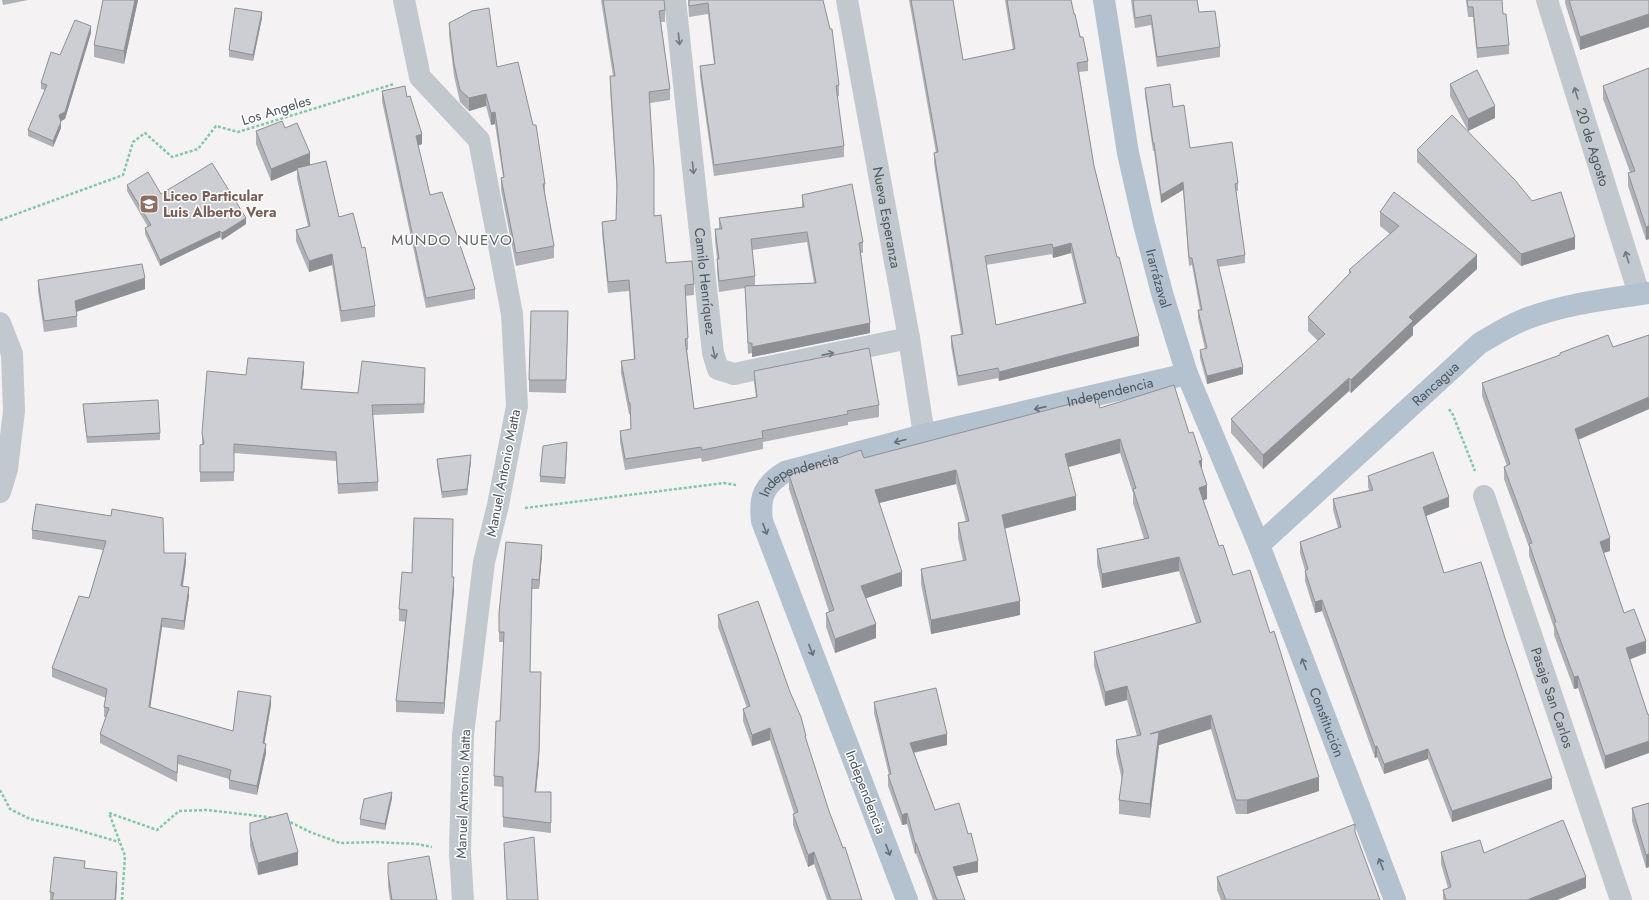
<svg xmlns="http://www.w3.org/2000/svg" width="1649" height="900" viewBox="0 0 1649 900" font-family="Jost,sans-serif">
	<rect width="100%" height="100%" fill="#f4f2f2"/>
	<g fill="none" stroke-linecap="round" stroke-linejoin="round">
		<path stroke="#80c8a6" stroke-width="2.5" stroke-dasharray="3 2" stroke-linecap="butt" d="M0 220 123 175 133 142 145 133 172 157 198 149 216 126 238 132 394 84
			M1449 409 1453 415 1475 471
			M525 508 724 483 736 485
			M0 790 10 809 30 819 71 828 119 842
			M286 820 310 832 340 843 376 842 417 844 432 847
			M122 900 125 856 109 813 157 830 179 811 207 810 276 818"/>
		<g stroke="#c1c9cf" stroke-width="22">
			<path d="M404 0 420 77 479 140 512 314 517 406 498 505 484 562 463 735 460 852 463 900"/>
			<path id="s1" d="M675 0 713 353 718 369 734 374 909 338"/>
			<path id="s2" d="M847 0 909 338 924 435"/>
			<path id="s3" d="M1547 0 1639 294"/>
			<path d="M0 323 12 354 14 411 7 469 0 492"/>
			<path id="s4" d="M1484 496 1621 900"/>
		</g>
		<g stroke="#b4c1ce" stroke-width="22">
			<path id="s5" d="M1104 0 1128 153 1144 224 1162 293 1187 374 1259 545 1395 900"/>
			<path id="s6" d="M1259 545 1480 343C1494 335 1508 326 1523 320 1563 304 1607 299 1649 293"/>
			<path id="s7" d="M907 900 762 521C759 497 764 485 785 472L924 435 1187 374"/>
		</g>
	</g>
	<path fill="#afb1b6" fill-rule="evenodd" d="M2 0H28L3 5Z
		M138 0 124 64 94 57V45Z
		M601 0H664L665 10V22H661L670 89V100L650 103 654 216 666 263 694 284V295L685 296 688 338V350H687L694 409 756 397 754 383V371L879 405V417L848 422V425L763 442V449L702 462 701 458 625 470 620 442V431L631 430 630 414H629L621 373V361L634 359 629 291 608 293 602 233V222L616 220 617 194 610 88V76H613Z
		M688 0H823L839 85V96L837 97 844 146V157L714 176 700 77V66L714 64 708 14 689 17Z
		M909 0H953L963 60 1013 50 1005 0H1071L1074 14 1088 61V71L1079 72 1094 166 1139 346 999 381 998 378 958 386 951 346V336L961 334 934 163V153H936ZM1071 253 1083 303 996 325 986 265 1052 254 1053 258Z
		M1131 0H1197L1199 12 1220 47V57L1157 67 1151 25 1135 28Z
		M1466 0H1502L1503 14 1509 45V54L1477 58 1473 17H1468Z
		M1565 0H1649V27L1580 50 1565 3Z
		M262 18 253 61 229 57V50Z
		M449 23 497 67 545 184V195L554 246V258L516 266 501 190V178L503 177 495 124 491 125 486 106 469 111 460 102 454 76 449 35Z
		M91 33 65 119 61 121V128L53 147 28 136V130L45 90 41 89V83L60 55Z
		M1649 68V239L1646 240 1628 186V173L1630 172 1603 99V86Z
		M1450 84 1495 118 1468 131 1450 96Z
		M1145 88 1173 107 1190 148 1238 183V191H1236L1245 255V263L1218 267 1243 374 1207 384 1200 358V350L1205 349 1198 318V310H1200L1192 265 1189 266 1183 190 1161 203 1154 151H1153L1145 96Z
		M382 91 407 97 422 144 418 146 430 195 475 289V299L426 308 382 101Z
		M285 128 310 165 339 217 375 306V317L341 322 332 265 309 272 296 241V230L308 226 297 179V170L271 181 256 144V131Z
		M1417 150 1532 201 1575 249 1521 266 1417 162Z
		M127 185 161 194 246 224 222 240 220 237 160 266 145 234V228L148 227 127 191Z
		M802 195 863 242V253H861L870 333 752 357V353L748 354 745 288 719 292 717 270V259L715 240V229H719V218L802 207ZM807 242 814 283 755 286V276L752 250Z
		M1380 212 1477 269 1413 327V335L1351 393 1349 391 1263 469 1231 433V419L1318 341 1308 331V317L1349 274V270L1390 234 1380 226Z
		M38 280 145 289 77 312V327L44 332 38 291Z
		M568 324 566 393 529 392V380Z
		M1649 335V409L1578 440 1610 551 1603 553 1624 613 1646 653 1630 659 1605 769 1578 688 1574 689 1554 635V628L1529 556V547L1504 479V467L1507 466 1482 396V383L1560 355V353L1613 347Z
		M304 371 302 389 358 393 425 378 424 413 373 415 378 482V491L338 494 336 461 234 453V481L200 482V445H202V433L246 375Z
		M83 404 160 433V440L87 443 83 410Z
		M1100 408 1189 433 1202 471 1207 499 1203 500 1219 546 1233 575 1319 791 1247 814H1236L1211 729 1159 745 1150 818 1119 814V800L1122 780 1116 754V740L1137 736 1127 700 1105 706 1094 666V652L1196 623 1179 571 1102 588 1097 564V549L1144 539 1133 503V493L1120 453 1068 467 1076 510 1004 529 1020 615 931 634 921 584V569L963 561 958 538V523L966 522 956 484 879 503 902 586 866 598 876 638 835 653 826 627V613L829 612 789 489V475L864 458Z
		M567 449 565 484 540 482V476Z
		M437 459 471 461 467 495 442 498 437 465Z
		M1368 476 1449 507 1426 516 1444 573 1505 638 1552 789 1452 822 1428 759 1384 774 1377 757 1375 758 1322 611 1315 613 1305 581V570L1300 553V542L1338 528 1333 510V499L1369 490 1368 487Z
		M36 504 164 553 186 562 183 586 189 596 184 630 162 627 150 707 233 731 271 705 264 743 266 753 257 795 229 789V779L178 764 177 782 100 743V734L106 717H104V707L106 698 52 677V668L89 598 103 550 32 539V530Z
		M453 530 452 577 454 589 444 714 396 712V701L406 622 399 621V609L412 573Z
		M542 555 539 589H532L530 672 541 682 539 761 536 792H551V833L503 827V787L494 786V776L500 721 504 642H499V613Z
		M718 615 806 741 829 811 843 848 862 900H827L814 864 808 867 793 825V814L794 813 770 740 752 746 743 721V709L747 708 718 627Z
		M874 702 947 745 914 753 935 810 978 872 957 876 965 900H933L916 853 915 854 907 824 902 825 888 786V775H889L874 713Z
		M392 798 385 830 360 825V819Z
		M1649 803V867L1646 868 1632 821V808Z
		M250 823 298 865 258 875 250 846Z
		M1355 832 1380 900H1221L1217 890V877Z
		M504 843 538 900H507L504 854Z
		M1441 852 1484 853 1586 888 1557 900H1443V890L1448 888 1441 864Z
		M388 863 437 900H390L388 886Z
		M85 868 117 881 116 900H50V892Z"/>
	<path fill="#8f9094" d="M135 0H138L124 64V51Z
		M262 12V18L253 61V55Z
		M1649 14V27L1580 50V37Z
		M91 26V33L65 119 59 122V115Z
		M486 94V106L469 111V98Z
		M1495 106V118L1468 131V119Z
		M495 112V124L491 125V113Z
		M61 122V128L53 147V141Z
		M422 134V144L416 146V136Z
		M310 153V165L297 168V170L271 181V169Z
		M1183 182V190L1161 203V195Z
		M246 218V224L222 240V233Z
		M1649 226V239L1646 240V227Z
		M220 231V237L160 266V260Z
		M1575 237V249L1521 266V254Z
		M1071 243V253L1053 258V248Z
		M332 254V265L309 272V261Z
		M1477 255V269L1413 327V335L1351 393V380L1409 317Z
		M145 278V289L75 312V301Z
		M870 323V333L752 357V347Z
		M1139 336V346L999 381V372Z
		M304 362V371L301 399V389Z
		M1243 367V374L1207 384V376Z
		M425 368V378L424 413V404Z
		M1349 378V391L1263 469V455Z
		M1649 397V409L1575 441V429Z
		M1120 439V453L1065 468V454Z
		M567 442V449L565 484V478Z
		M471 455V461L467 495V489Z
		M1202 460V474L1199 461Z
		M956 470V484L875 504V490Z
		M1207 485V499L1199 502V488Z
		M1076 496V510L1002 529V515Z
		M1449 497V507L1423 517V507Z
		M1610 538V551L1600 554V542Z
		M542 545V555L539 589V580Z
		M186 553V562L181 595V586Z
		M1179 557V571L1102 588V574Z
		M902 572V586L861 600V586Z
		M454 577V589L444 714V703Z
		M189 587V596L184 630V621Z
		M1322 600V611L1315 613V602Z
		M1020 601V615L931 634V620Z
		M162 618V627L149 716V707Z
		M876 624V638L835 653V639Z
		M1646 641V653L1626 661V648Z
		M541 672 539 761 535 802V792Z
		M1578 676V688L1574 689V677Z
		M1127 686V700L1105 706V692Z
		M271 696V705L263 752V743Z
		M1211 715V729L1159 745 1150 818V734Z
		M770 728V740L752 746V735Z
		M947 734V745L910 753V743Z
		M1649 741V753L1605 769V756Z
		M266 744V753L257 795V786Z
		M1377 746V757L1375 758V747Z
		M1428 749V759L1384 774V764Z
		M1319 777V791L1247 814V800Z
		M1552 778V789L1452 822V811Z
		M392 792V798L385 830V824Z
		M907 813V824L902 825V815Z
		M915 843H916V853L915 854Z
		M298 852V865L258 875V863Z
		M814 852V864L808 867V855Z
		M1649 854V867L1646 868V855Z
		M978 861V872L953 877V867Z
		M117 872V881L116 900H115Z
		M1586 877V888L1557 900H1527Z"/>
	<path fill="#ccced4" stroke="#8f9094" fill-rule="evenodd" d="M103 0H135L124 51 94 45Z
		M603 0H664L665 10 659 11 670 89 649 92 654 170V216L661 215 666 263 692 261 694 284 685 285 688 338 685 339 694 409 757 397 754 371 869 348 879 405 847 411 848 414 762 431 763 438 702 450 701 447 625 459 620 431 631 429 630 403H629L621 361 635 359 629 280 608 282 602 222 616 220 617 185 610 76H615Z
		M689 0H823L830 29H832L839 85 836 86 844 146 714 165 700 66 715 64 708 3 689 6Z
		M911 0H953L963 60 1015 49 1007 0H1071L1074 14H1075L1080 37H1083L1088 61 1077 63 1094 166 1117 257H1119L1139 336 999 372 998 368 958 376 951 336 963 334 934 153 938 152ZM1071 243 1086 303 996 325 985 256 1052 244 1053 248Z
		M1133 0H1197L1199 12 1215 11 1220 47 1157 57 1151 15 1135 18Z
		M1467 0H1502L1503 14H1506L1509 45 1477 48 1473 7H1468Z
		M1569 0H1649V14L1580 37Z
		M235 8 262 12 253 55 229 50Z
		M489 8 497 67 518 62 533 125H536L545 184H543L554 246 516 253 501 178 504 177 495 112 491 113 486 94 469 98 460 90 454 64 449 23 472 11Z
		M75 20 91 26 65 112 59 115 61 122 53 141 28 130 47 85 41 83 51 52 60 55Z
		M1649 68V226L1646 227 1628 173 1635 171 1603 86Z
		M1477 70 1495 106 1468 119 1450 84Z
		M1170 84 1173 107 1184 105 1190 148 1232 142 1238 183 1235 184 1245 255 1217 260 1243 367 1207 376 1200 350 1207 348 1198 310H1202L1192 258H1189L1183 182 1161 195 1154 143H1153L1145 88Z
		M405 86 407 97 410 96 422 134 416 136 430 195 442 192 475 289 426 298 382 91Z
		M1452 115 1515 180 1532 201 1561 192 1575 237 1521 254 1417 150Z
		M282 121 285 128 297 123 310 153 271 169 256 131Z
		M326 161 339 217 353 213 362 248 365 247 375 306 341 311 332 254 309 261 296 230 310 226 297 168Z
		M212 163 246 218 222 233 220 231 160 260 145 228 151 225 127 185 148 172 161 194Z
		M852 184 863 242 859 243 870 323 752 347V343H748L745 286 816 283 807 232 751 239 755 276 719 281 717 259H719L715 229H722L719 218 804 207 802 195Z
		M1394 192 1477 255 1409 317 1413 321 1351 380 1349 378 1263 455 1231 419 1325 334 1308 317 1351 272 1349 270 1399 226 1380 212Z
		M142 264 145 278 75 301 77 316 44 321 38 280Z
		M531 311H568L566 380H529Z
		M1608 335 1613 347 1649 335V397L1575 429 1610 538 1600 542 1624 613 1634 609 1646 641 1626 648 1648 715 1649 714V741L1605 756 1578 676 1574 677 1554 623 1556 622 1529 544 1532 543 1504 467 1510 464 1482 383 1560 355V353Z
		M248 358 304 362 301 389 358 393 362 361 425 368 424 404 372 405 378 482 338 484 336 452 234 444V472H200V445L204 444 202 433 207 371 246 375Z
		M1174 385 1189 433 1193 432 1202 460 1199 461 1207 485 1199 488 1219 546 1223 545 1233 575 1250 570 1270 633 1274 631 1319 777 1247 800H1236L1211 715 1150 734 1159 732 1150 804 1119 800 1123 771 1116 740 1141 735 1127 686 1105 692 1094 652 1201 622 1179 557 1102 574 1097 549 1149 538 1133 489 1136 488 1120 439 1065 454 1076 496 1002 515 1020 601 931 620 921 569 966 560 958 523 969 521 956 470 875 490 902 572 861 586 876 624 835 639 826 613 834 610 789 475 861 450 864 458 1097 397 1100 408Z
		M158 400 160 433 87 437 83 404Z
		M567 442 565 478 540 476 543 446Z
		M1433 452 1449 497 1423 507 1444 573 1481 562 1505 638 1552 778 1452 811 1428 749 1384 764 1377 746 1375 747 1322 600 1315 602 1305 571 1308 569 1300 542 1341 527 1333 499 1373 490 1368 476Z
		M471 455 467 489 442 492 437 459Z
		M36 504 111 516 112 509 163 518 164 553H186L181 586 189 587 184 621 162 618 149 707 233 731 238 691 271 696 263 743 266 744 257 786 229 780 231 770 178 755 177 773 100 734 109 708 104 707 107 689 52 668 79 596 89 598 106 541 32 530Z
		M414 518 453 519 452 577H454L444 703 396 701 407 610 399 609 402 572 412 573Z
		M506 542 542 545 539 580 532 579 530 672H541L539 751 535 792H551V823L503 817V777L494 776 496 721H500L504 632H499V613Z
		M758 601 790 692 801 717 806 736H805L829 811 843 848 845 847 862 900H831L814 852 808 855 793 814 798 812 770 728 752 735 743 709 750 706 718 615Z
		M936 688 947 734 910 743 935 810 959 803 968 834 971 833 978 861 953 867 965 900H937L916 843H915L907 813 902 815 888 775 891 774 874 702Z
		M392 792 385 824 360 819 364 799Z
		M1649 803V854L1646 855 1632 808Z
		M287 813 298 852 258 863 250 834V823Z
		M1563 820 1586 877 1527 900H1446L1443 890 1451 887 1441 852 1480 840 1484 853Z
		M1355 824V832L1380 900H1226L1217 877Z
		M534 837 538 900H507L504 843Z
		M429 856 437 900H391H392L388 874V863Z
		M54 857 85 861 84 868 117 872 115 900H52L54 893 50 892Z"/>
	<defs><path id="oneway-shaft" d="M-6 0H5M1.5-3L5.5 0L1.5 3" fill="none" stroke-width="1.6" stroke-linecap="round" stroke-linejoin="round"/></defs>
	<g stroke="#6e7880">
		<use href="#oneway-shaft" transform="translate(679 39) rotate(84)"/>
		<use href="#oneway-shaft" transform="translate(1576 93) rotate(-107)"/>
		<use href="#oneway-shaft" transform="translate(693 168) rotate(84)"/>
		<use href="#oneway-shaft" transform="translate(1627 257) rotate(-107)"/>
		<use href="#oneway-shaft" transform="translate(714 353) rotate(78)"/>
		<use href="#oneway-shaft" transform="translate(828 354) rotate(-11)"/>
	</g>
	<g stroke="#65707a">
		<use href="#oneway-shaft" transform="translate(1040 408) rotate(167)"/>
		<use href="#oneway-shaft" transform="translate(900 441) rotate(165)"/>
		<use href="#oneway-shaft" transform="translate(765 529) rotate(69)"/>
		<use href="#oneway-shaft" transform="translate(811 650) rotate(69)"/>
		<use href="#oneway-shaft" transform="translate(1304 664) rotate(-111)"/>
		<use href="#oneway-shaft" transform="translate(888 850) rotate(69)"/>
		<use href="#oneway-shaft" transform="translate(1381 864) rotate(-111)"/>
	</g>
	<defs>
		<symbol id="school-square" viewBox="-11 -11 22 22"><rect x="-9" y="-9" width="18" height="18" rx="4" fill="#8d6e63" stroke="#fff"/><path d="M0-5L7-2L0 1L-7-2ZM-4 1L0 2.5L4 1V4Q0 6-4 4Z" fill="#fff"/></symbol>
	</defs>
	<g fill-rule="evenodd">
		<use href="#school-square" x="138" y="193" width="22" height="22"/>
	</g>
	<g text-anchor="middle" stroke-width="3" stroke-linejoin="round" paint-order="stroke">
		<g font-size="14" fill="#4b555e" stroke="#fff">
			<text transform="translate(276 110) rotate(-17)" y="5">Los Angeles</text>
			<text dy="5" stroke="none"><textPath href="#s3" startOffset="154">20 de Agosto</textPath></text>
			<text dy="5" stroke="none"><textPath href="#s2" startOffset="221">Nueva Esperanza</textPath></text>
			<text dy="5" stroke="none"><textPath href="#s5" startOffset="284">Irarrázaval</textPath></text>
			<text dy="5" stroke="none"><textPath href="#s1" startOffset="283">Camilo Henríquez</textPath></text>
			<text dy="5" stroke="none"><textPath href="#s6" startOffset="239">Rancagua</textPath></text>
			<text dy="5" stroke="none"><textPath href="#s7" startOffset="799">Independencia</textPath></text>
			<text transform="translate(503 473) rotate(-79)" y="5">Manuel Antonio Matta</text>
			<text dy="5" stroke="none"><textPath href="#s7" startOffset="475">Independencia</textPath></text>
			<text dy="5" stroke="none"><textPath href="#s4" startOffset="213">Pasaje San Carlos</textPath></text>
			<text dy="5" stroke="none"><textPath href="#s5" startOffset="759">Constitución</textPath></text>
			<text transform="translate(866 792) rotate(69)" y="5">Independencia</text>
			<text transform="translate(463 794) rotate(-88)" y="5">Manuel Antonio Matta</text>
		</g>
		<g font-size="14" font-weight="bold" fill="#785e54" stroke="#fff" text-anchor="start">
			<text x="163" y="201">Liceo Particular<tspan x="163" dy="16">Luis Alberto Vera</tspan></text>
		</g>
		<g font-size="15" letter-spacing="1" fill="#5f6266" stroke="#fff">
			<text x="452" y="245">MUNDO NUEVO</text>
		</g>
	</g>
</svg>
